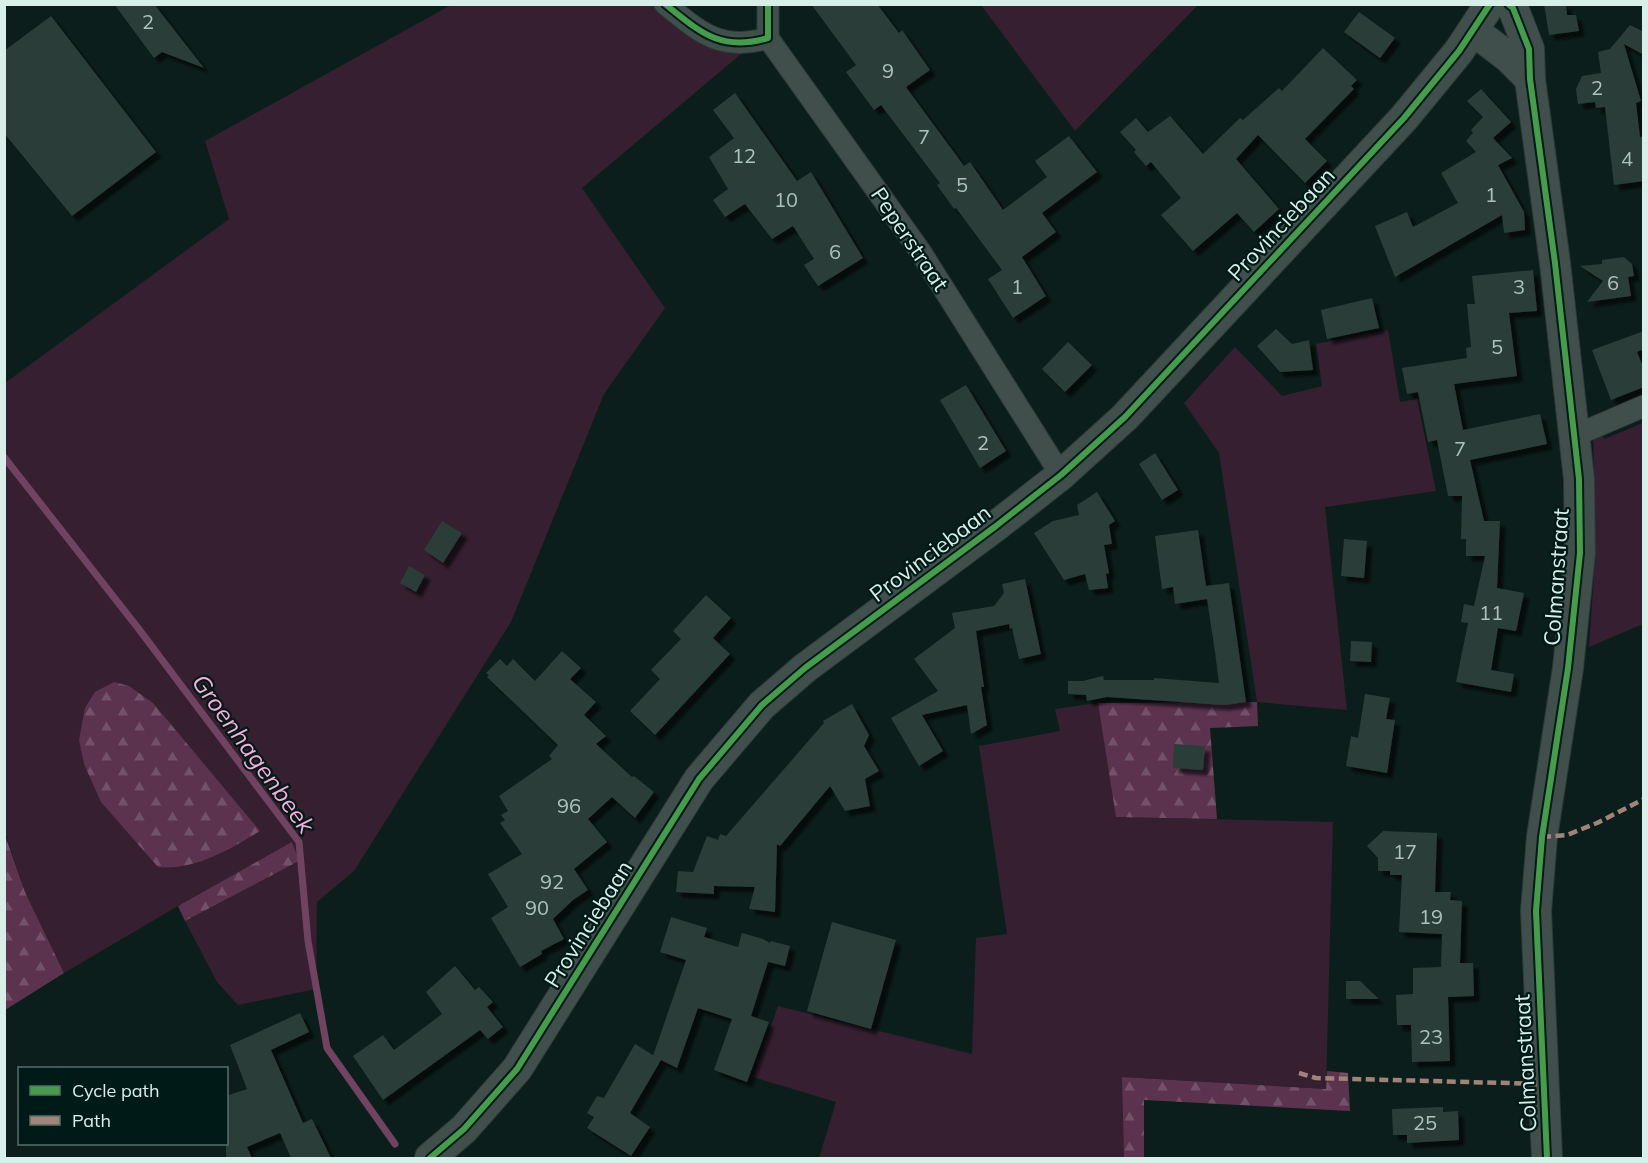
<svg xmlns="http://www.w3.org/2000/svg" width="1648" height="1163" viewBox="0 0 1648 1163" font-family="Mulish,sans-serif">
	<defs>
		<pattern id="forest-firs" width="22" height="20" patternUnits="userSpaceOnUse" patternTransform="scale(1.5)"><rect width="22" height="20" fill="#5c334f"/><path d="M5 1l3.5 6h-7zM16 11l3.5 6h-7z" fill="#735168"/></pattern>
		<filter id="shadow"><feDropShadow dx="5.5" dy="5.5" stdDeviation="1.5" flood-color="#0009"/></filter>
	</defs>
	<rect width="100%" height="100%" fill="#0c1e1b"/>
	<path fill="#361f30" d="M451 5H652L696 41 741 54 582 188 665 308 604 394 511 622 354 871 317 902 316 989 238 1005 217 982 185 921 299 861 292 843 178 906 64 973 25 892 5 832V383L229 219 205 141Z
		M981 5H1198L1075 131Z
		M1388 330 1400 402 1417 399 1436 491 1325 507 1347 710 1257 702 1219 453 1184 403 1235 347 1282 396 1322 386 1316 344Z
		M1643 423V624L1589 647 1596 548 1593 428 1599 425 1604 439Z
		M1098 703 1117 817 1333 822 1326 1089 1123 1077 1124 1158H819L836 1102 753 1077 778 1006 972 1054 976 938 1007 934 979 746 1060 731 1055 709Z"/>
	<path fill="url(#forest-firs)" d="M114 682 129 686 153 703 260 831C228 850 196 870 158 867L101 802 84 764 79 740 85 708 95 692Z
		M1257 702 1258 726 1210 728 1217 819 1116 817 1098 703Z
		M4 832 25 892 64 973 5 1010Z
		M292 842 299 861 185 921 178 906Z
		M1327 1071 1348 1073 1350 1111 1144 1100V1158H1124L1122 1077 1326 1089Z"/>
	<g fill="none" stroke-linecap="round" stroke-linejoin="round">
		<path stroke="#704361" stroke-width="7" d="M4 457 138 628 299 842 308 941 327 1048 395 1144"/>
	</g>
	<path fill="#2b3c39" filter="url(#shadow)" d="M114 4H154L204 68 162 52 154 58Z
		M811 4H877L899 33 902 30 930 70 906 87 964 166 970 162 1003 210 1047 177 1035 161 1069 136 1097 172 1042 213 1056 232 1022 257 1046 296 1013 318 988 279 1002 270 956 208 954 209 937 185 940 183 881 105 874 110 846 72 856 65Z
		M1544 4H1566L1567 15H1576L1579 31 1549 35Z
		M1359 12 1395 38 1380 58 1344 32Z
		M51 16 156 152 72 216 4 133V51Z
		M1630 25 1644 32V55L1624 44 1641 101 1636 103 1640 137 1644 136V181L1614 185 1605 107 1596 108 1595 102 1578 104 1576 89 1582 76 1601 73 1598 52 1610 49Z
		M1323 48 1357 80 1351 86 1354 89 1305 139 1327 161 1305 183 1258 135 1236 159 1279 209 1254 232 1237 213 1193 251 1161 215 1181 198 1151 162 1146 166 1134 152 1136 150 1120 132 1136 118 1148 132 1170 116 1203 154 1240 118 1243 120 1279 88 1282 91Z
		M1481 89 1511 122 1493 138 1512 158 1498 165 1524 212 1525 230 1504 233 1502 215 1395 277 1375 226 1407 212 1413 227 1458 203 1441 173 1476 152 1466 141 1473 133 1471 130 1483 117 1467 101Z
		M735 93 797 181 811 172 863 258 818 286 804 265 814 259 793 226 772 239 745 204 725 217 713 200 728 189 709 157 734 138 713 110Z
		M1624 257 1632 264 1634 276 1628 277 1631 296 1587 302 1603 281 1580 266 1602 264V260Z
		M1533 270 1537 311 1509 313 1517 376 1454 384 1463 430 1540 414 1547 444 1470 460 1484 521H1500L1497 588 1524 593 1516 631 1498 628 1491 670 1514 674 1511 692 1456 682 1468 623 1461 622 1464 604 1474 606 1485 556H1466V539H1461L1462 496H1448L1437 440 1428 442 1418 392 1407 394 1402 368 1467 358 1466 348 1471 347 1467 304H1475L1472 276Z
		M1372 298 1379 328 1327 339 1321 310Z
		M1276 329 1292 344 1309 340 1313 370 1280 372 1257 346Z
		M1644 331V349L1637 352 1644 369V387L1611 400 1592 350Z
		M1068 342 1092 365 1065 392 1042 369Z
		M966 385 1006 451 980 468 940 400Z
		M1155 453 1178 490 1162 500 1139 464Z
		M1097 492 1115 521 1109 525 1112 544 1104 545 1109 573 1106 574 1108 588 1089 590 1085 574 1064 580 1034 533 1053 521 1079 515 1077 505Z
		M442 521 462 533 443 563 424 550Z
		M1198 530 1206 586 1229 583 1246 702 1224 705 1107 697 1087 701 1086 695 1068 694V681H1083L1103 676 1104 680H1154V678L1219 683 1215 652H1216H1215L1207 599 1175 604 1173 587 1162 589 1155 536Z
		M1344 539 1367 541 1364 578 1341 576Z
		M409 566 425 575 416 592 400 583Z
		M1025 579 1041 654 1019 659 1012 628 1010 629 1009 624 976 631 984 687H981L987 725 971 734 967 705 922 715 943 751 919 766 891 718 938 691 914 659 955 628 952 613 994 606 1004 593 1002 584Z
		M706 595 731 618 713 638 730 654 655 735 630 711 660 679 651 670 681 639 673 631Z
		M1351 641 1372 642 1371 662 1350 661Z
		M562 651 581 668 570 679 596 702 584 715 606 736 596 744 632 777 634 776 654 792 635 818 612 797 588 819 607 842 574 869 588 890 573 900 553 919 564 939 541 951 542 954 520 967 491 918 508 907 488 874 522 854 500 823 505 820 501 815 508 811 499 796 552 759 549 756 558 745 487 677 489 675 486 673 500 659 507 666 513 659 535 681Z
		M1365 694 1390 698 1386 719 1395 720 1387 773 1346 766 1351 736 1358 738Z
		M852 704 869 735 864 746 879 771 865 779 870 806 845 811 830 786 780 846 777 844 775 912 749 909 755 887 714 886V894L676 892 678 871 693 872 707 836 718 840 720 834 726 836 824 723 823 721Z
		M1174 744 1205 746 1203 770 1173 768Z
		M1383 831 1437 833 1435 892H1451L1450 900 1462 901 1460 963H1473L1474 996 1448 997 1450 1061 1412 1062 1411 1025H1397L1396 995 1413 994V968L1441 967 1442 934 1399 932 1402 875H1390V871H1378V858L1367 846Z
		M671 917 707 928 704 937 738 947 742 933 763 939 770 943 771 941 790 946 785 966 768 962 751 1016 769 1022 747 1082 714 1070 732 1019 698 1008 677 1068 653 1056 686 960 660 952Z
		M832 922 896 940 871 1029 807 1011Z
		M455 966 475 990 479 987 493 1002 487 1007 503 1027 488 1039 480 1030 383 1100 353 1056 383 1035 394 1050 442 1014 426 992Z
		M1346 981H1360L1379 999H1346Z
		M300 1013 309 1032 271 1050 303 1123 312 1119 331 1158H291L280 1133 247 1147 252 1158H226V1096L247 1089 230 1045Z
		M635 1044 661 1060 630 1113 650 1127 631 1156 587 1128 594 1117 587 1113 597 1096 604 1098Z
		M1443 1107V1112L1458 1111 1459 1140 1407 1143V1135H1393L1392 1109Z"/>
	<g fill="none" stroke-linecap="round" stroke-linejoin="round">
		<defs>
			<path id="street" d="M665 4C700 32 720 52 768 38
				M768 4V38L920 251 1061 475
				M1574 436 1644 406"/>
			<path id="secondary" d="M1508 4 1513 8 1529 49 1530 79 1555 263 1579 479 1580 553 1568 668 1542 837 1536 911 1547 1158
				M1474 31 1508 57 1530 79
				M430 1158 464 1129 517 1069 699 779 762 705 805 668 996 526 1061 475 1125 417 1404 118 1459 51 1490 4"/>
		</defs>
		<use href="#street" stroke="#2d3a38" stroke-width="23"/>
		<use href="#secondary" stroke="#2d3a38" stroke-width="32"/>
		<use href="#street" stroke="#404f4c" stroke-width="21"/>
		<use href="#secondary" stroke="#404f4c" stroke-width="30"/>
		<path stroke="#a18479" stroke-width="4.5" stroke-dasharray="9 4.5" stroke-linecap="butt" d="M1542 837 1567 835 1597 823 1644 799
			M1299 1073 1316 1078 1544 1084"/>
		<defs>
			<path id="cycleway" d="M665 4C700 32 720 52 768 38V4
				M1508 4 1513 8 1529 49 1530 79 1555 263 1579 479 1580 553 1568 668 1542 837 1536 911 1547 1158
				M430 1158 464 1129 517 1069 699 779 762 705 805 668 996 526 1061 475 1125 417 1404 118 1459 51 1490 4"/>
		</defs>
		<use href="#cycleway" stroke="#001b17" stroke-width="10"/>
		<use href="#cycleway" stroke="#469c4c" stroke-width="6"/>
	</g>
	<g text-anchor="middle" stroke-width="4.5" stroke-linejoin="round" paint-order="stroke">
		<g font-size="20" fill="#adc2bd">
			<text x="148" y="29">2</text>
			<text x="888" y="78">9</text>
			<text x="1597" y="95">2</text>
			<text x="924" y="144">7</text>
			<text x="744" y="163">12</text>
			<text x="1627" y="166">4</text>
			<text x="962" y="192">5</text>
			<text x="1491" y="202">1</text>
			<text x="786" y="207">10</text>
			<text x="835" y="259">6</text>
			<text x="1613" y="290">6</text>
			<text x="1017" y="294">1</text>
			<text x="1519" y="294">3</text>
			<text x="1497" y="354">5</text>
			<text x="983" y="450">2</text>
			<text x="1460" y="456">7</text>
			<text x="1491" y="620">11</text>
			<text x="569" y="813">96</text>
			<text x="1405" y="859">17</text>
			<text x="552" y="889">92</text>
			<text x="537" y="915">90</text>
			<text x="1431" y="924">19</text>
			<text x="1431" y="1044">23</text>
			<text x="1425" y="1130">25</text>
		</g>
		<g font-size="22" fill="#d8eee9" stroke="#001b17">
			<text transform="translate(1281 224) rotate(-47)" y="8">Provinciebaan</text>
			<text transform="translate(910 239) rotate(56)" y="8">Peperstraat</text>
			<text transform="translate(930 553) rotate(-37)" y="8">Provinciebaan</text>
			<text transform="translate(1556 577) rotate(-86)" y="8">Colmanstraat</text>
			<text transform="translate(588 924) rotate(-58)" y="8">Provinciebaan</text>
			<text transform="translate(1525 1063) rotate(-93)" y="8">Colmanstraat</text>
		</g>
		<g font-size="24" font-style="italic" fill="#fbabde" stroke="#001b17">
			<text transform="translate(253 754) rotate(54)" y="8">Groenhagenbeek</text>
		</g>
	</g>
	<rect width="1648" height="1163" fill="none" stroke="#d8eee9" stroke-width="12"/>
	<rect x="18" y="1067" width="210" height="78" fill="#001b17" stroke="#566f6b" stroke-width="1.5"/>
	<rect x="30" y="1086" width="30" height="9" fill="#469c4c" stroke="#566f6b" stroke-width="1.5"/>
	<text x="72" y="1097" font-size="18" fill="#d8eee9">Cycle path</text>
	<rect x="30" y="1116" width="30" height="9" fill="#a18479" stroke="#566f6b" stroke-width="1.5"/>
	<text x="72" y="1127" font-size="18" fill="#d8eee9">Path</text>
</svg>
